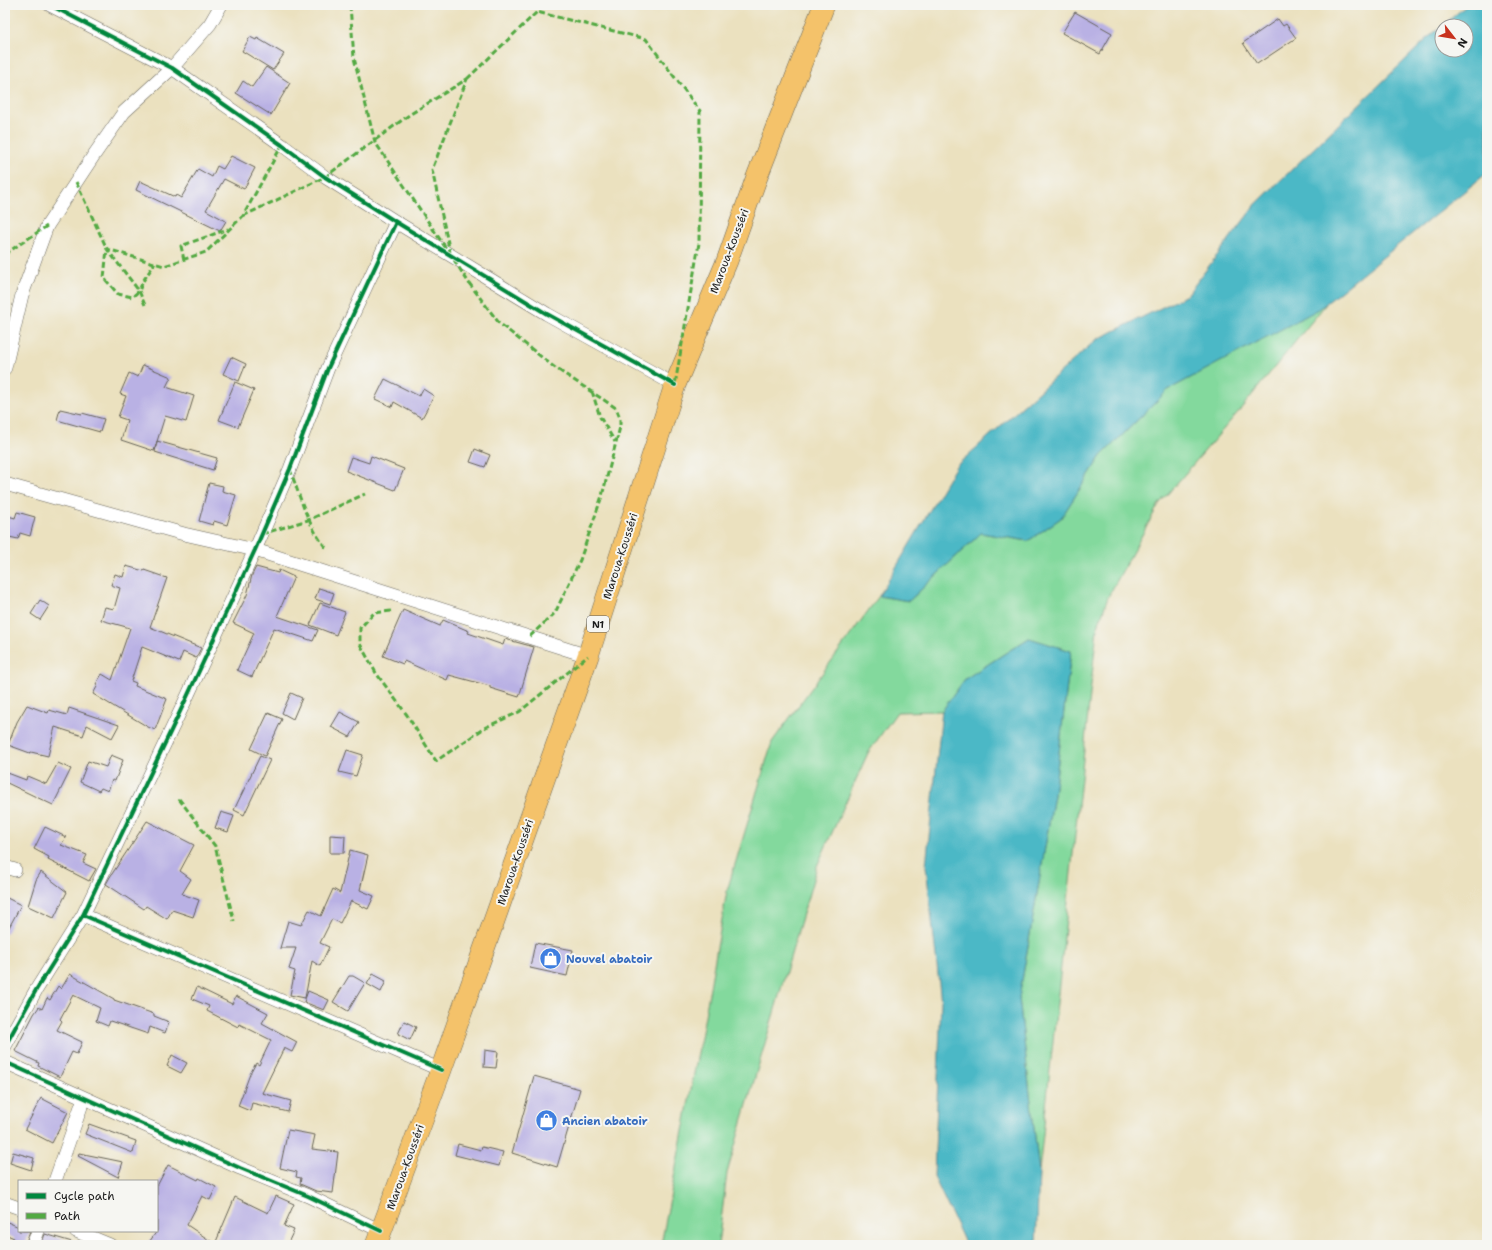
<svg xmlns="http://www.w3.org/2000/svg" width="1492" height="1250" viewBox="0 0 1492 1250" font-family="'Shantell Sans',sans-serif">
	<rect width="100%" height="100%" fill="#f6f6f2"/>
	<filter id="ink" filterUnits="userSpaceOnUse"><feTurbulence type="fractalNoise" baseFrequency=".025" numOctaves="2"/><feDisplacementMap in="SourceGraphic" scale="8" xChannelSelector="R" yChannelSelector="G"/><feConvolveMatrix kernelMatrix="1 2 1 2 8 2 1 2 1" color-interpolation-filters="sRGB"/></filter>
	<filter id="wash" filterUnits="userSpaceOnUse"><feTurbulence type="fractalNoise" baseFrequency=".012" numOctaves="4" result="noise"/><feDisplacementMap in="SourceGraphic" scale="16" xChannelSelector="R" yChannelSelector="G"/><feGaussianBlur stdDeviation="0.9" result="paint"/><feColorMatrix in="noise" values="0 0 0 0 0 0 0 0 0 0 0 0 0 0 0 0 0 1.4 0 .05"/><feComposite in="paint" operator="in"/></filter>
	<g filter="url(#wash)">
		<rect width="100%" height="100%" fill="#ebe1bf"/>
		<path fill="#83d99d" stroke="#507a5c" d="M1326 304 1239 411 1159 504 1108 597 1097 629 1039 1172 1019 998 1054 795 1071 651 1029 638 965 679 942 711 897 712 868 753 817 866 727 1173 718 1245H661L703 1027 727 891 772 742 879 596 909 601 981 533 1028 541 1061 518 1101 456 1168 390Z"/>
		<path fill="#4bb8c6" stroke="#346a71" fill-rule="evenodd" d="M1467 5H1487V173L1319 309 1168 390 1101 456 1061 518 1028 541 981 533 909 601 879 596 956 466 1096 340 1187 295 1256 204 1430 36ZM1442 26H1466V50H1442Z
			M1029 638 1071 651 1054 795 1019 998 1039 1172 1036 1245H966L934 1177 941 1002 926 866 942 711 965 679Z"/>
		<g id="blocks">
			<path fill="#b9b1e4" d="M1075 12 1112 33 1100 54 1062 33Z
				M1278 19 1283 26 1286 24 1296 38 1257 64 1243 43Z
				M250 37 256 40 257 38 284 54 273 70 242 51Z
				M266 67 290 83 271 115 236 93 243 81 252 87Z
				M231 156 255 168 244 189 224 179 206 210 226 221 220 231 136 190 140 181 175 197 176 195 181 198 198 169 212 177 217 166 223 169Z
				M231 357 246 364 239 381 223 374Z
				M143 365 171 377 166 387 194 396 186 422 165 416 154 451 121 440 127 420 118 417 126 396 120 394 129 373 138 377Z
				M385 379 419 396 423 389 434 396 422 418 394 402 392 407 375 399Z
				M235 382 254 390 238 427 219 420Z
				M60 409 82 414V413L104 419 100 432 57 420Z
				M157 441 217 458 213 470 155 452Z
				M475 449 490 455 485 467 470 462Z
				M371 456 404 469 395 490 346 471 351 457 369 463Z
				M209 483 223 486 222 491 236 495 227 525 214 521 213 525 199 521Z
				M17 512 35 517 30 536 20 533 18 539 5 536V515L15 518Z
				M126 566 144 571V570L167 578 150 627 201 648 196 658 183 652 179 662 142 647 131 681 136 683 135 686 167 699 155 730 148 727 93 694 98 685 96 684 102 674 112 680 130 628 101 620 105 607 114 609 120 588 111 585 115 574 123 577Z
				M256 567 278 573 279 570 294 577 277 616 318 630 313 641 274 628 252 677 237 670 254 633 233 623 247 595 252 575Z
				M319 588 334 593 330 604 315 599Z
				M40 600 49 606 40 620 31 614Z
				M320 603 345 612 336 635 310 625Z
				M403 610 440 626 443 620 469 631 468 633 503 645 505 639 534 647 519 697 490 688V686L449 675 447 680 404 661 403 664 383 656Z
				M291 693 302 698 293 719 282 713Z
				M27 705 48 713 49 710 67 715 69 708 119 725 112 738 87 725 83 736 55 727 48 756 31 752 30 753 8 745 17 722Z
				M340 712 359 722 350 737 331 727Z
				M268 713 282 719 265 756 251 749Z
				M347 750 363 755 356 776 339 772Z
				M111 755 123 760 115 781 112 780 108 791 101 788 99 791 80 782 88 761 106 767Z
				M260 756 270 760 244 815 234 810Z
				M58 763 71 769 53 805 5 782V772L26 780 27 776 46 784Z
				M221 812 234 816 228 832 215 828Z
				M147 821 194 845 180 871 191 879 182 894 199 900 193 917 172 910 167 919 146 906 144 909 106 884 110 877Z
				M45 827 66 837 61 845 87 855 83 863 96 869 89 881 48 860 49 857 34 849Z
				M330 835 345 836 344 853H330Z
				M350 850 368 855 360 890 374 896 368 909 351 901 340 923 332 919 320 943 329 947 320 966 312 961 305 998 290 995 295 971 289 969 296 948H280L288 921 301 925 309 910 321 916 333 889 340 893Z
				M41 872 67 892 54 918 28 906 36 880Z
				M5 897 21 905 5 935Z
				M535 943 573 950 567 976 530 968Z
				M70 974 114 999V1000L154 1014V1016L169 1022 165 1033 150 1027 148 1034 110 1021 108 1026 96 1021 100 1008 73 995 60 1019 62 1021 57 1030 82 1042 77 1054 72 1052 60 1077 38 1066 39 1063 15 1051 34 1014 39 1007 42 1009 47 998 50 1000 58 986 61 989Z
				M373 974 386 981 381 992 367 984Z
				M349 976H353L365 983 348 1011 333 1002Z
				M197 987 232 1004 236 996 268 1013 262 1023 297 1042 292 1052 284 1048 262 1093 291 1101 288 1112 252 1103 250 1111 238 1106 250 1074 256 1063 259 1065 271 1040 239 1024 238 1027 207 1011 209 1006 192 999Z
				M308 991 329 1000 324 1010 304 1002Z
				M404 1021 416 1027 410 1040 398 1034Z
				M485 1050 498 1052 496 1068 484 1067Z
				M172 1055 187 1063 181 1073 167 1066Z
				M534 1076 580 1089 557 1167 512 1153Z
				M41 1098 68 1112 52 1143 25 1129Z
				M89 1124 136 1141 133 1153 85 1134Z
				M288 1130 315 1135 312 1149 338 1152 333 1193 316 1191 300 1184 301 1178 296 1177 297 1172 280 1168Z
				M458 1144 481 1150 482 1147 503 1152 499 1166 455 1155Z
				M13 1152 34 1158 31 1170 10 1163Z
				M79 1153 123 1162 118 1177 78 1156Z
				M168 1165 198 1180 199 1178 216 1187 210 1200 202 1196 187 1225 215 1244 235 1197 268 1213 276 1196 294 1204 284 1226 294 1230 287 1245H147L157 1231V1186Z
				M5 1221 19 1227V1231H30L25 1245H12L14 1238 5 1234Z
				M45 1234 72 1242V1245H41Z"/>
		</g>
	</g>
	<g filter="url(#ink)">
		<use href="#blocks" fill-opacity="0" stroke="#646155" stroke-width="1"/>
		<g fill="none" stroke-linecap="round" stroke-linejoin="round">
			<defs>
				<path id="minor" d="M50 5 172 68 282 145 325 177 396 222 547 314 675 385
					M5 368 22 295 47 226 94 155 124 112 172 68 210 24 221 5
					M5 484 184 534 255 550 588 656
					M5 867 15 870
					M83 915 441 1070
					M5 1046 36 990 83 915 187 697 255 550 290 469 328 368 396 222
					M5 1062 240 1168 308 1196 381 1231
					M55 1181 84 1098
					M5 1203 19 1208
					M76 1231 110 1245
					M33 1245 38 1231"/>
				<path id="trunk" d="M376 1245 441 1070 588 656 675 385 727 261 755 182 824 5"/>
			</defs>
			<use href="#minor" stroke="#646155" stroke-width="14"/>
			<use href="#trunk" stroke="#646155" stroke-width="22"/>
			<use href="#minor" stroke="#fff" stroke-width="13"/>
			<use href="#trunk" stroke="#f4c26a" stroke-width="21"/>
			<path stroke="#52a943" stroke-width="3" stroke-dasharray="6 3" stroke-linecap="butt" d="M350 5 354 58 375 142 447 250
				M467 79 537 12 646 39 700 111 699 243 675 385
				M76 182 107 249 164 266 206 252 243 216 282 145
				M243 216 325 177 409 115 467 79 432 170 450 252
				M5 254 47 226
				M184 260 181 246 228 229
				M454 260 469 283 499 323 554 367 616 408 620 418V427L602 496 580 560 555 613 529 637
				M145 305 139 291 107 249 104 278 118 294 132 297 139 291 143 281 155 263
				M592 391 600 417 615 442
				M290 469C300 497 307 524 326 548
				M262 534 308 520 365 494
				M391 611 374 613 360 628V644L376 673 407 715 436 761 486 727 519 712 588 656
				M179 799 215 846 234 921"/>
			<defs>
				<path id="cycleway" d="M50 5 172 68 282 145 325 177 396 222 547 314 675 385
					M83 915 441 1070
					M5 1046 36 990 83 915 187 697 255 550 290 469 328 368 396 222
					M5 1062 240 1168 308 1196 381 1231"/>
			</defs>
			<use href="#cycleway" stroke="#f6f6f2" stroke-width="6"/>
			<use href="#cycleway" stroke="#00873e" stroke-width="4"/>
		</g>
	</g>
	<defs>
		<symbol id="shop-disc" viewBox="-11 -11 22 22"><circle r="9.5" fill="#3f7fe0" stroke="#f6f6f2"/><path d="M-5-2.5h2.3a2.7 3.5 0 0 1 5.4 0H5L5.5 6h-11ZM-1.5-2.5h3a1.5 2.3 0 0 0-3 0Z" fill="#fff"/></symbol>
	</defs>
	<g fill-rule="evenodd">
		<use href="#shop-disc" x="538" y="946" width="25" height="25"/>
		<use href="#shop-disc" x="534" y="1108" width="25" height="25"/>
	</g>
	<g text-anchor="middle" stroke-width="4" stroke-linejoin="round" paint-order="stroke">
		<rect fill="#f6f6f2" stroke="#5d5d5c" stroke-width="1" x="587" y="616" width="22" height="16" rx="3"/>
		<g font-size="10" font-weight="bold" fill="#1c1c1c">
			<text x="598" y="628">N1</text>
		</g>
		<g font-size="11" fill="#1c1c1c" stroke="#f6f6f2">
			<text transform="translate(729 251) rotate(-69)" y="4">Maroua-Kousséri</text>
			<text transform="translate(620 556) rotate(-72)" y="4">Maroua-Kousséri</text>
			<text transform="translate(515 862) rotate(-71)" y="4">Maroua-Kousséri</text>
			<text transform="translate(405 1167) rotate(-70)" y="4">Maroua-Kousséri</text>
		</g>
		<g font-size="11" font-weight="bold" fill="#366cbe" stroke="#f6f6f2" text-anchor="start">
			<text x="566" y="963">Nouvel abatoir</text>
			<text x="562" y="1125">Ancien abatoir</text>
		</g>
	</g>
	<rect width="1492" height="1250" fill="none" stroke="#f6f6f2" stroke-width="20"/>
	<rect x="18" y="1180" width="140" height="52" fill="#f6f6f2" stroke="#9f9f9c"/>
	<rect x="26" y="1193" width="20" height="6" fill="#00873e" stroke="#9f9f9c"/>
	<text x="54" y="1200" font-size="12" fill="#1c1c1c">Cycle path</text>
	<rect x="26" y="1213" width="20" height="6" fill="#52a943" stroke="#9f9f9c"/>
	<text x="54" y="1220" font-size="12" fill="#1c1c1c">Path</text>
	<g transform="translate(1454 38) rotate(121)"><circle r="19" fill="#f6f6f2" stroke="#9f9f9c"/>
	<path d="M0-3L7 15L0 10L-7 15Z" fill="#c8321e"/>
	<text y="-6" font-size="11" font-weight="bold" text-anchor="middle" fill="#1c1c1c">N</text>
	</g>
</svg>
